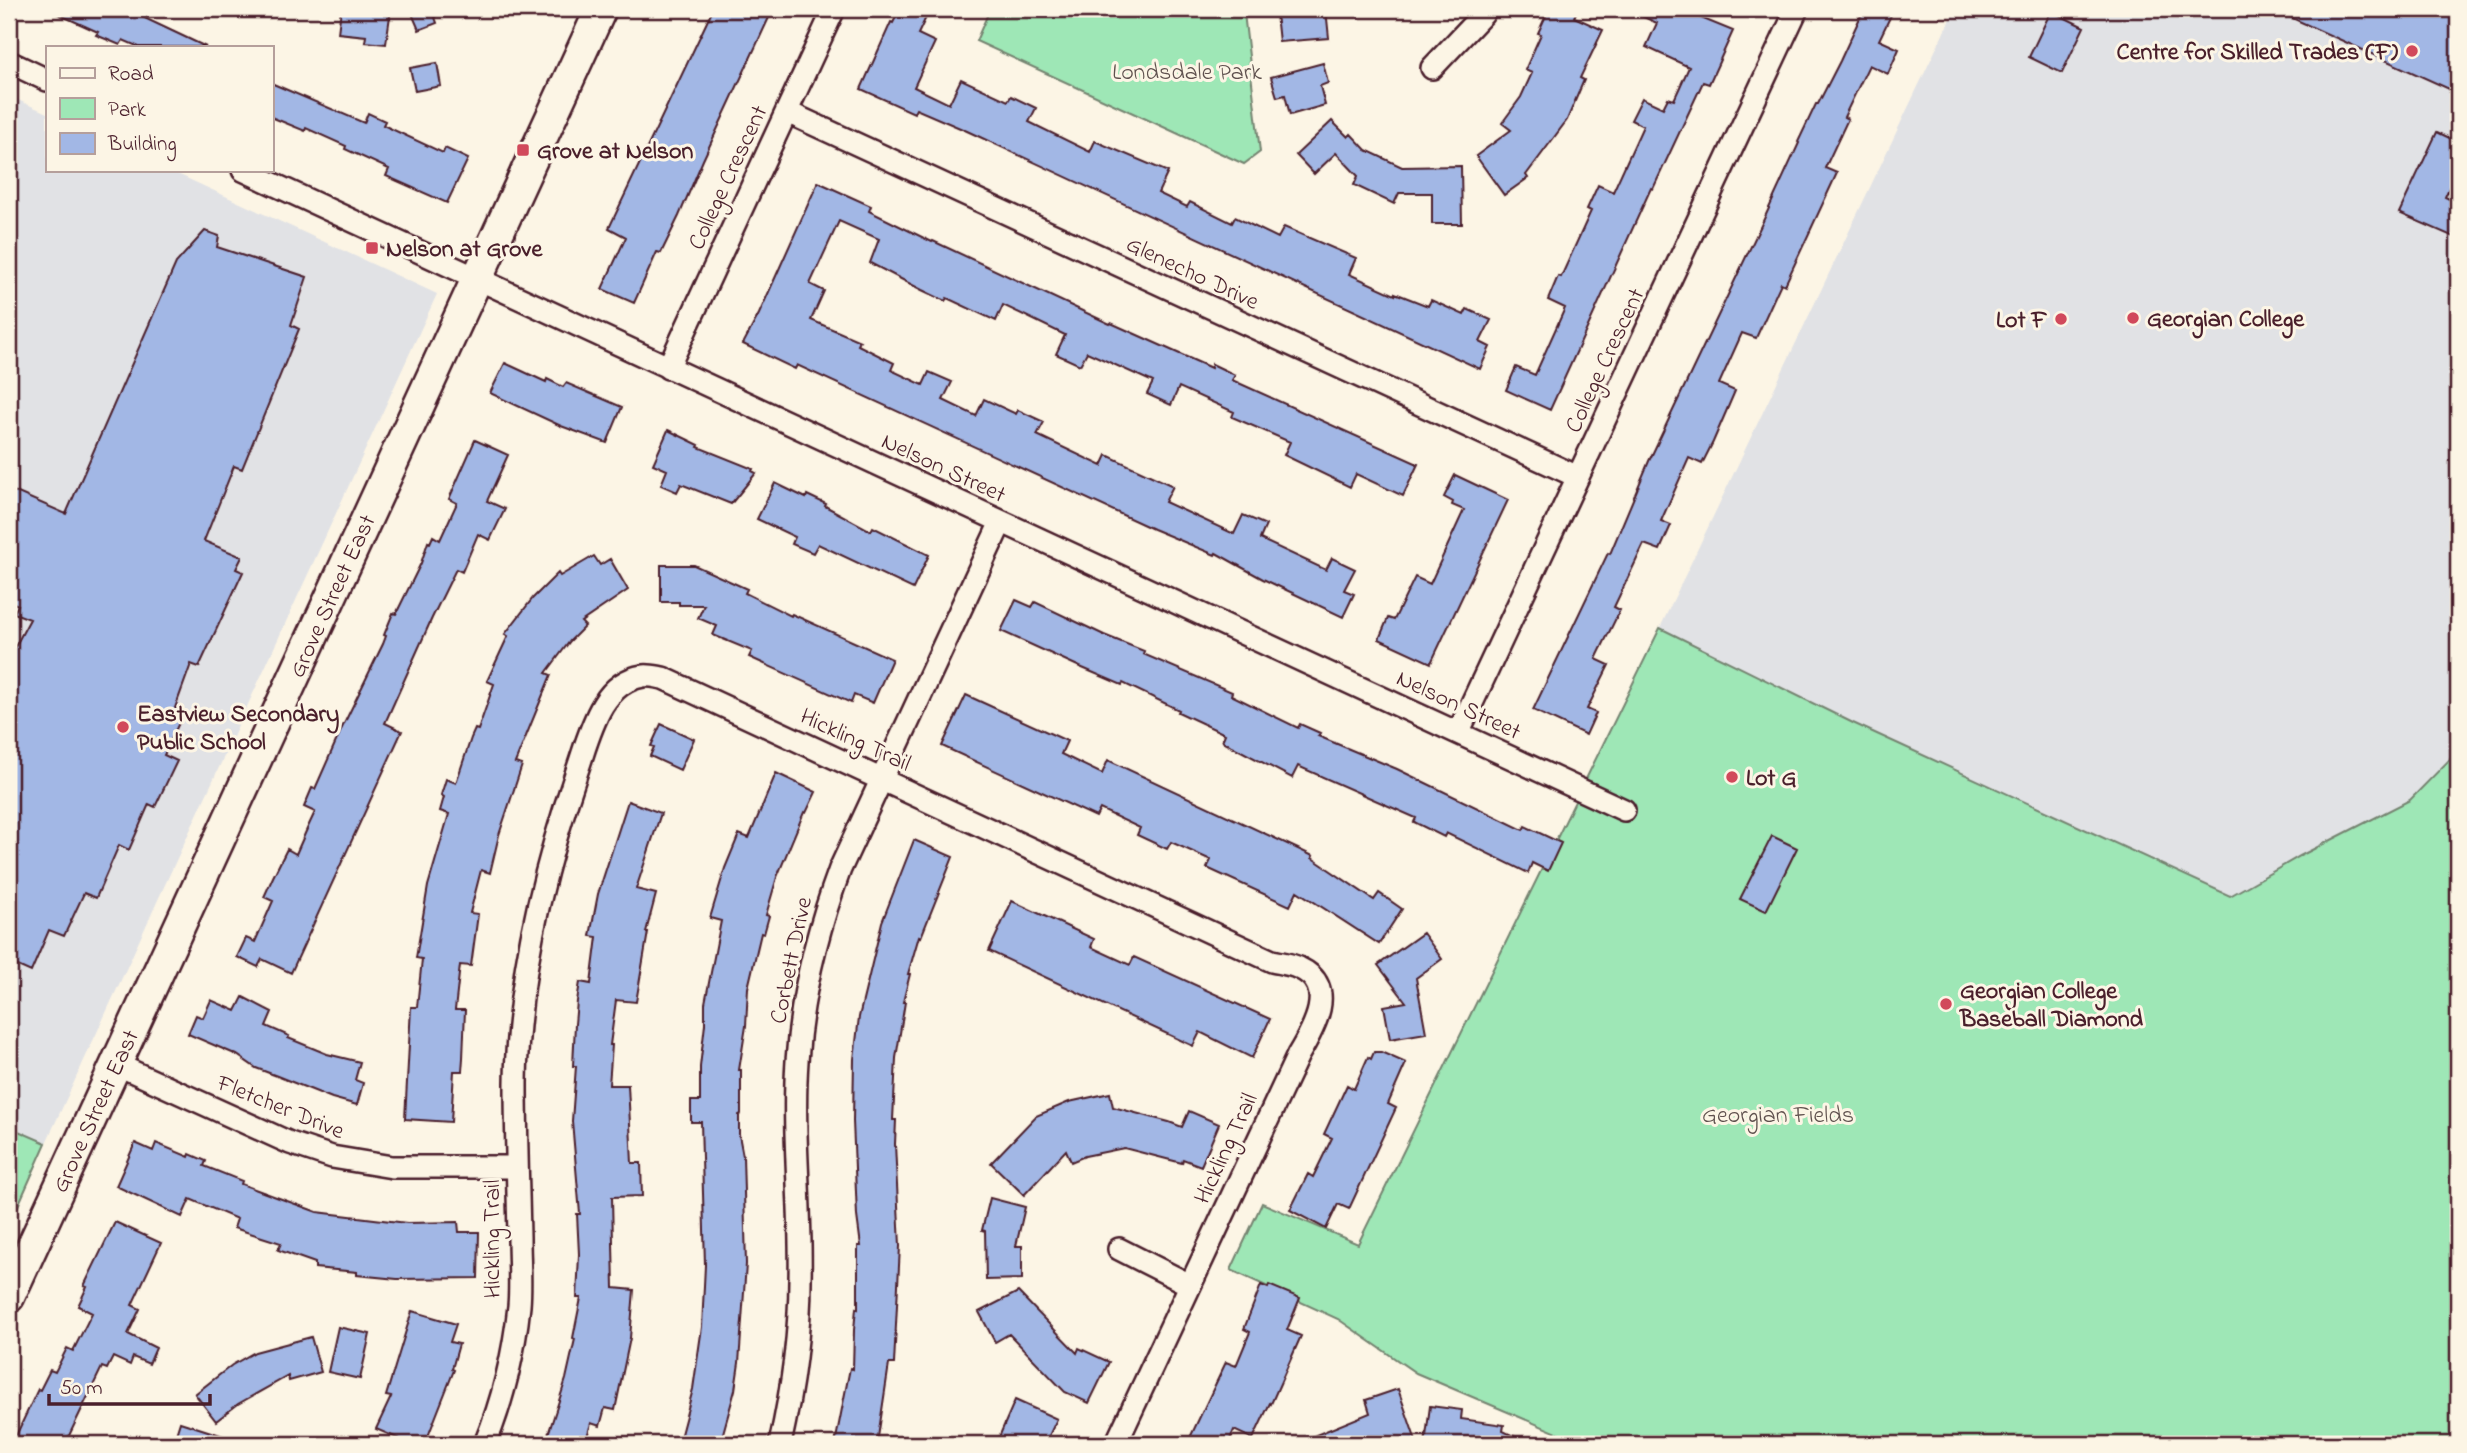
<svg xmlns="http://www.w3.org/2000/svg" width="2467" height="1453" viewBox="0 0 2467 1453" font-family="'Indie Flower',sans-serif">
	<rect width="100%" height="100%" fill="#fcf5e5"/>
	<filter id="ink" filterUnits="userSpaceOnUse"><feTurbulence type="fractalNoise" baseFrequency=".0143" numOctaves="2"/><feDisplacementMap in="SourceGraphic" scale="14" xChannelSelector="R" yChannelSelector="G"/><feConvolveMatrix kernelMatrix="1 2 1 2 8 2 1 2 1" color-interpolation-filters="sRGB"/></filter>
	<g filter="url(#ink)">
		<path fill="#e1e2e5" d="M1955 9H2458V751L2410 800 2300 856 2231 896 1853 723 1660 628Z
			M9 96 47 113V170H169L437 294 46 1143 9 1127Z"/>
		<path fill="#9ee7b6" stroke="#748370" stroke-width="2" d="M990 9H1215L1244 13 1260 152 1244 164 976 41Z
			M1660 628 1853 723 2230 896 2300 856 2410 800 2458 751V1444H1583L1416 1373 1338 1319 1231 1270 1262 1203 1358 1244Z
			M9 1127 46 1143 9 1226Z"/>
		<path fill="#a2b7e5" stroke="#4a1f2b" stroke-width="2" d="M47 9H136L134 13 206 47H139L123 40 120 45 96 35 98 32Z
			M341 9H391L386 44 365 42 366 36 338 33Z
			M410 9H432L437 23 419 30Z
			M713 9H773L703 160 679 216 661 253 657 252 634 303 602 289 626 237 609 228Z
			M900 9H930L918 34 935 42 914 87 949 104 961 79 1008 101 1011 96 1036 108 1029 122 1090 152 1095 141 1168 172 1158 193 1187 207 1190 202 1232 223 1235 217 1278 238 1284 227 1356 258 1349 274 1395 295V293L1428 306 1431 300 1464 315 1467 309 1491 320 1480 342 1490 347 1480 369 967 131 916 109 914 113 861 89 891 22 893 23Z
			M1326 9 1329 38 1279 42 1276 14Z
			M1549 9H1578L1574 17 1603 30 1580 78 1584 80 1567 120 1526 175 1528 178 1504 195 1476 156 1511 130 1502 123 1521 97 1532 73 1525 70 1541 34 1538 33Z
			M1626 9H1679L1733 31 1709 84 1703 82 1653 189 1651 188 1550 410 1506 390 1516 367 1535 375 1565 308 1548 300 1558 276 1561 277 1591 211 1587 209 1598 185 1613 192 1643 126 1631 120 1642 98 1663 108 1668 98 1674 100 1689 67 1646 47 1657 23Z
			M1864 9H1894L1879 40 1899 49 1888 74 1869 65 1844 117 1848 119 1825 168 1837 173 1785 285 1781 283 1756 338 1742 333 1719 384 1735 391 1713 442 1702 464 1689 458 1661 521 1671 525 1660 550 1644 544 1614 607 1620 610 1596 659 1609 665 1587 709 1596 713 1586 735 1533 710 1608 553 1610 554 1649 461 1764 219 1799 143 1798 142 1816 104H1818L1840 61Z
			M2272 9H2458V93Z
			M2051 11 2084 27 2062 73 2029 57Z
			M437 63 441 86 415 91 410 68Z
			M1323 63 1328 83 1320 86 1325 105 1290 115 1285 95 1277 97 1271 77Z
			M271 83 364 123 368 113 385 121 383 125 443 153 445 148 468 159 447 203 386 176 389 169 345 149 346 146 306 128 305 131 271 117Z
			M1332 121 1348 137 1351 134 1366 150 1402 167 1461 166 1462 224H1432V193H1399L1394 204 1354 185 1358 176 1336 153 1314 174 1296 155Z
			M2437 132 2458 142V167L2445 197 2458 203V227L2454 237 2399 213Z
			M818 182 871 206 869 211 932 242 933 241 1110 324 1111 323 1211 368 1212 364 1235 375 1232 380 1418 464 1403 496 1356 474 1350 487 1284 455 1290 442 1232 417 1234 412 1179 387 1171 405 1147 394 1153 382 1087 352 1080 365 1056 354 1065 335 1003 305 996 321 947 298 945 301 922 290 870 263 879 239 839 221 810 284 824 291 811 320 860 341 858 345 894 363 891 370 923 385 929 372 952 382 943 400 976 416 984 399 1016 414 1018 410 1044 422 1037 435 1102 466 1107 455 1173 486 1165 502 1234 534 1243 515 1266 525 1260 539 1326 570 1332 558 1355 569 1344 590 1354 594 1343 617 1263 579 1216 553 1215 555 1153 529 797 365 795 369 743 344 759 314Z
			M205 231 219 236 217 247 307 277 291 325 299 329 242 469 234 466 204 541 242 557 236 569 243 572 199 667 191 664 175 708 184 712 164 755 177 761 155 807 149 804 129 850 119 845 96 898 84 893 64 936 49 930 31 972 9 962V658L30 619 14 613 18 605 9 601V489L66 514 176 263Z
			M505 363 546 382 547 379 563 387 566 383 622 407 607 443 561 426 490 393Z
			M668 430 699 445 698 447 753 469 752 471 756 473 731 504 681 484 677 492 661 485 667 470 653 464Z
			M475 440 508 455 487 501 505 509 490 540 478 534 462 572 456 569 432 618 385 723 402 731 291 973 262 959 258 967 237 957 246 938 255 942 273 901 264 897 273 877 287 849 296 854 307 829 315 812 304 807 312 788 315 789 341 730 383 644 386 636 384 635 393 613 396 614 421 563 428 542 430 543 433 536 440 540 457 503 449 499Z
			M1455 475 1508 500 1431 663 1379 639 1388 618 1394 620 1415 577 1430 584 1464 510 1452 505 1453 502 1444 497Z
			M775 483 806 498 807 495 826 504 825 506 871 531 873 527 929 555 913 589 818 544 813 553 792 544 795 537 757 519Z
			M594 556 600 565 610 559 628 590 581 622 585 626 570 641 546 673 551 675 515 763 522 765 499 835 490 873 481 870 470 913 478 914 471 966 460 965 455 1010H465L463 1058 462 1071H454L451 1122 405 1119 411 1007H417L422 959 416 958 428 886 449 814 440 811 444 797 441 795 446 779 456 783 471 738 475 729 478 730 494 684 487 681 508 636 505 634 533 598 558 573 560 576Z
			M661 565H694L747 589 745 593 791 616 792 614 892 659 873 703 854 695 851 703 749 657 752 651 713 635 717 626 698 618 704 605H679V602H661Z
			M1016 600 1032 607 1035 602 1104 635 1144 651 1143 654 1232 692 1231 695 1298 728 1300 724 1320 733 1318 736 1397 769 1523 830 1525 826 1561 843 1548 871 1532 863 1528 873 1446 833 1444 837 1414 822 1416 818 1298 766 1292 778 1222 741 1225 734 1178 712 1179 710 1123 683 1122 685 1080 667 1001 631Z
			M966 695 1067 741 1061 754 1102 774 1108 760 1313 856 1312 858 1374 900 1379 893 1402 909 1379 944 1297 891 1290 906 1207 868 1211 860 1171 842 1167 849 1137 835 1140 828 1100 809 1096 817 942 746Z
			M661 724 694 739 680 770 650 756 654 747 651 746Z
			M776 773 816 792 806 813 804 812 777 877 766 915 769 916 764 934 761 933 748 988 746 1026 739 1070H741V1114L739 1115V1135L743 1156 746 1264 739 1363 735 1390 720 1444H704L680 1438 693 1389 702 1327 705 1265 701 1122H691V1101H700V1067L705 1024V1003L721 921 710 918 725 868 739 834 749 838Z
			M628 801 661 813 636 889 656 894 646 932H648L636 1002 616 1000 610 1045H612L609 1085H628L632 1163H641L642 1196 612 1197 614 1288 634 1290 630 1338 615 1410 605 1408 600 1426 591 1423 585 1444H545L566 1379 575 1339 573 1338 581 1298H577L579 1254 577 1214H580L572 1121 576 1066H573L575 1024 577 1001 580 982 591 984 597 937 590 936 598 894Z
			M1772 836 1797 848 1766 911 1740 899Z
			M914 840 953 857 921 937 919 936 908 974H910L903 1002H905L896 1058 893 1120H896L895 1144 900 1246 894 1364H889L877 1444H835L850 1368 853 1369 854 1330 856 1308 858 1309V1246H861L857 1216 853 1121 854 1059 859 1017 882 922Z
			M1012 901 1094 939 1091 947 1130 965 1134 957 1270 1019 1252 1058 1200 1032 1193 1046 989 951Z
			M1423 933 1442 959 1416 978 1426 1033 1390 1039 1384 1006 1406 1002 1378 965Z
			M243 997 272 1012 266 1026 289 1036 288 1038 327 1054 360 1062 355 1080 363 1083 357 1105 332 1098 277 1076 256 1068 237 1055 188 1034 196 1015 203 1018 211 1000 236 1011Z
			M1374 1052H1381L1406 1063 1388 1104 1396 1108 1349 1209 1338 1204 1326 1229 1290 1210 1308 1174 1313 1177 1332 1138 1324 1134 1347 1085 1354 1089 1368 1057 1371 1059Z
			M1110 1093 1113 1107 1169 1122 1182 1127 1189 1111 1219 1124 1201 1166 1183 1159 1182 1163 1124 1148 1085 1156 1071 1162 1066 1150 1024 1195 991 1163 1036 1116 1069 1102Z
			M135 1143 153 1151 156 1143 189 1157 190 1154 206 1161 204 1166 242 1181 241 1184 317 1212 407 1223 458 1222 459 1232H479L478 1278 397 1279 357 1275V1272L315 1268V1263L278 1250 281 1243 234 1228 237 1219 190 1199 182 1217 116 1186Z
			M990 1198 1025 1207 1016 1246H1022V1279L986 1280 985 1231 982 1230Z
			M115 1222 161 1243 132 1305 140 1309 128 1334 156 1348 149 1364 133 1357 130 1365 113 1357 107 1369 102 1367 65 1444H12L38 1389 40 1390 50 1370 55 1372 67 1348 73 1351 92 1313 78 1306 87 1287 84 1286Z
			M1261 1285 1268 1288 1269 1285 1300 1298 1287 1330 1301 1336 1271 1404 1270 1403 1253 1439 1234 1430 1228 1444H1187L1226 1362 1236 1366 1250 1332 1244 1329Z
			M1018 1292 1077 1353 1079 1348 1109 1362 1089 1403 1065 1392 1009 1334 995 1342 979 1312Z
			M412 1311 456 1324 450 1342 459 1344 452 1369 454 1370 425 1444H411L376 1429 391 1397 386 1396Z
			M338 1327 370 1334 360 1379 328 1372Z
			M311 1337 321 1372 289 1381 288 1376 238 1404 216 1421 195 1394 232 1365 255 1352Z
			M1398 1389 1417 1444H1294L1370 1413 1366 1400Z
			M1015 1400 1057 1419 1045 1444H996Z
			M1430 1406 1462 1410 1461 1419 1504 1425 1503 1431 1530 1444H1425Z
			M180 1422 239 1441 238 1444H173Z"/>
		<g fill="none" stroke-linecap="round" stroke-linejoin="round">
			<defs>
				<path id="street" d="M9 62 47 80
					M1432 68 1483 14 1485 9
					M787 112 1578 477
					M243 170 1624 810
					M668 368 834 9
					M1458 733 1797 9
					M116 1064 290 1143 332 1157 392 1167H517
					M1119 1249 1190 1285
					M485 1444C503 1400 514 1354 519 1306 521 1283 519 1259 519 1237 518 1185 516 1134 516 1083 517 977 543 871 577 771 589 737 600 682 643 676 649 675 657 677 663 678L1272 961C1281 963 1291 964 1299 968 1339 986 1313 1030 1298 1055L1116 1444
					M780 1444C792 1390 800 1336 800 1280 802 1207 792 1134 797 1061 801 996 817 931 840 869L1001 522"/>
				<g id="secondary">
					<path id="s1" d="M9 1297 601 9"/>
				</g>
			</defs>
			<use href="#street" stroke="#4a1f2b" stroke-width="26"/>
			<use href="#secondary" stroke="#4a1f2b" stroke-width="35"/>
			<use href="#street" stroke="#fcf5e5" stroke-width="21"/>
			<use href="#secondary" stroke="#fcf5e5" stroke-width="30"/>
		</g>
	</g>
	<g fill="#d1495b" stroke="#fcf5e5" stroke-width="2.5">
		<circle cx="2412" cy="51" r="7"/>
		<rect x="516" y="143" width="14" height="14" rx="3.5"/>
		<rect x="365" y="241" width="14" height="14" rx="3.5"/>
		<circle cx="2133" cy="318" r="7"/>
		<circle cx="2061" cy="319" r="7"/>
		<circle cx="123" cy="727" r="7"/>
		<circle cx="1732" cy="777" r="7"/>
		<circle cx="1946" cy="1004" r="7"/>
	</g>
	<g text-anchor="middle" stroke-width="6" stroke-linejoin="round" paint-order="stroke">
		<g font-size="24" font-weight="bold" fill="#4a1f2b" stroke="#fcf5e5" text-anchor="start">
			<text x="2398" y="59" text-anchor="end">Centre for Skilled Trades (F)</text>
			<text x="537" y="158">Grove at Nelson</text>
			<text x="386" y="256">Nelson at Grove</text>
			<text x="2147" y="326">Georgian College</text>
			<text x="2047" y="327" text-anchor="end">Lot F</text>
			<text x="137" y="721">Eastview Secondary<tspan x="137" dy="28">Public School</tspan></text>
			<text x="1746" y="785">Lot G</text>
			<text x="1960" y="998">Georgian College<tspan x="1960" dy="28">Baseball Diamond</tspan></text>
		</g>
		<g font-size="24" fill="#5f514e" stroke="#fcf5e5">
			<text x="1187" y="79">Londsdale Park</text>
			<text x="1778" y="1122">Georgian Fields</text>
		</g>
		<g font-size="24" fill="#4a1f2b" stroke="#fcf5e5">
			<text transform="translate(727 177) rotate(-65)" y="8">College Crescent</text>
			<text transform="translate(1193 272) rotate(25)" y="8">Glenecho Drive</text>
			<text transform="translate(1604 360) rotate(-65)" y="8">College Crescent</text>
			<text transform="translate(944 467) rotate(25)" y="8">Nelson Street</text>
			<text dy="8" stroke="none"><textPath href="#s1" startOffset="772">Grove Street East</textPath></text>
			<text transform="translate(1459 704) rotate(25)" y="8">Nelson Street</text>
			<text transform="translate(856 739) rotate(25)" y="8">Hickling Trail</text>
			<text transform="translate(790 960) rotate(-78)" y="8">Corbett Drive</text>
			<text transform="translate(281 1106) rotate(22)" y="8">Fletcher Drive</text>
			<text dy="8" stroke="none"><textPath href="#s1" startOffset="205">Grove Street East</textPath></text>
			<text transform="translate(1225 1148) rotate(-65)" y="8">Hickling Trail</text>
			<text transform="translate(491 1239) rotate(-90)" y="8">Hickling Trail</text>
		</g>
	</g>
	<rect width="2467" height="1453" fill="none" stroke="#fcf5e5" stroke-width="35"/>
	<rect x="18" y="18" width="2432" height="1418" fill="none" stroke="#4a1f2b" stroke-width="2.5" filter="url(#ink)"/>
	<rect x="46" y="46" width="228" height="126" fill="#fcf5e5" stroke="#b59f9b" stroke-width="2"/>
	<rect x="60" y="68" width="35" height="10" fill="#fcf5e5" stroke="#b59f9b" stroke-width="2"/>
	<text x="108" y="80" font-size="21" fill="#4a1f2b">Road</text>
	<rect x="60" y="98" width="35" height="21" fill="#9ee7b6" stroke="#b59f9b" stroke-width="2"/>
	<text x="108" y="116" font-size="21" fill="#4a1f2b">Park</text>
	<rect x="60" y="133" width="35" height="21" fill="#a2b7e5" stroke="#b59f9b" stroke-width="2"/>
	<text x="108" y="150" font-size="21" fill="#4a1f2b">Building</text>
	<path d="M49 1394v10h161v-10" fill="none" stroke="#4a1f2b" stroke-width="3.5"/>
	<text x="60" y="1394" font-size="21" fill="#4a1f2b" stroke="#fcf5e5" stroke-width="5" paint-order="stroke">50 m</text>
</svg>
